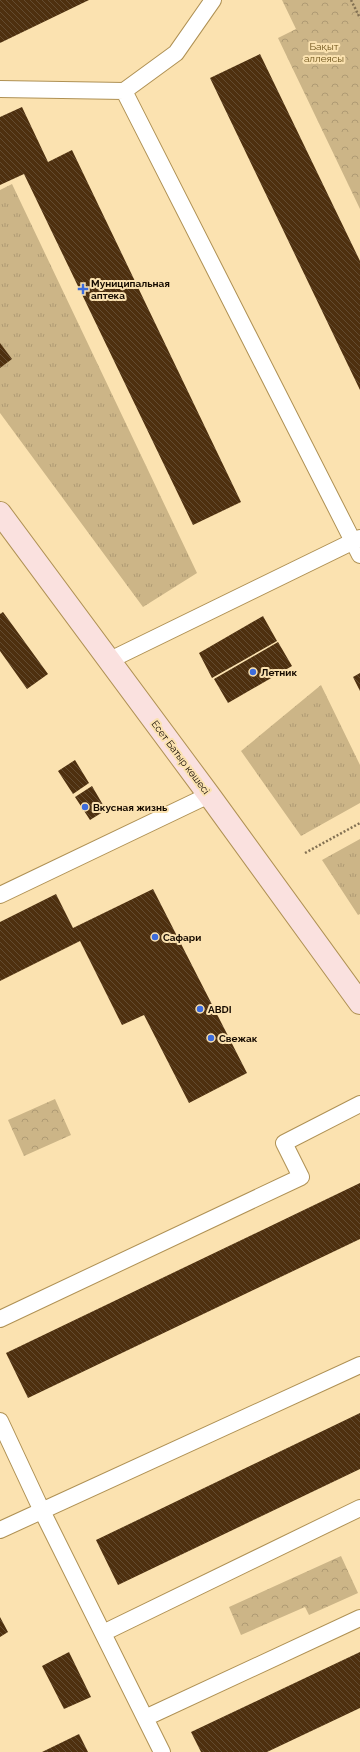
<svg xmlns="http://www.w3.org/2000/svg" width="360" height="1752" viewBox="0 0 360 1752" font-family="Raleway,sans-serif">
	<defs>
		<pattern id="grass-tufts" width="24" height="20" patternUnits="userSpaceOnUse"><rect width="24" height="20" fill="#ccb587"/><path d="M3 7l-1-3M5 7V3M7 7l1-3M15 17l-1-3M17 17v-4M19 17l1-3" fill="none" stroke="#ae9a73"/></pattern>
		<pattern id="park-crowns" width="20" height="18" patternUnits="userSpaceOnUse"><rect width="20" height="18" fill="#ccb587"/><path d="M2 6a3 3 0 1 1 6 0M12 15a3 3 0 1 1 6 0" fill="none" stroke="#ae9a73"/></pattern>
		<pattern id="building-back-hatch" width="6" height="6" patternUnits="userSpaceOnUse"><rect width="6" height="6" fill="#4e300f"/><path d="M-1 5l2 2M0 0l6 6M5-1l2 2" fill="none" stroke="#634b30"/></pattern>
	</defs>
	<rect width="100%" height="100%" fill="#fbe2b0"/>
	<path fill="url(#grass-tufts)" d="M12 184 197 573 143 607 0 413V190Z
		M321 685 360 765V803L301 836 241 751Z
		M360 839V914L358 915 322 860Z"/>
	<path fill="url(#park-crowns)" d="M282 0H360V209L278 38 296 29Z
		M55 1099 71 1135 24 1156 8 1120Z
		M341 1556 358 1593 309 1615 305 1607 241 1635 229 1607Z"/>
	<path fill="url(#building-back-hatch)" d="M0 0H89L0 43Z
		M260 54 360 261V390L210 78Z
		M22 107 48 162 72 150 241 502 193 525 24 174 0 185V117Z
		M0 343 12 359 0 368Z
		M3 612 48 674 27 689 0 651V614Z
		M263 616 277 641 212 678 199 653Z
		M278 642 292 666 228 703 214 679Z
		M360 673V691L353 677Z
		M75 760 89 783 73 794 58 771Z
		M92 786 106 810 90 820 75 797Z
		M153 889 247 1073 189 1103 144 1015 122 1025 80 941 0 981V922L56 894 73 928Z
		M360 1183V1239L28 1398 6 1353Z
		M360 1413V1469L118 1585 96 1540Z
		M0 1617 8 1632 0 1637Z
		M69 1652 91 1697 64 1709 42 1666Z
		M360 1652V1708L267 1752H201L191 1732Z
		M79 1734 88 1752H42Z"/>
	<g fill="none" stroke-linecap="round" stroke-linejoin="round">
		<defs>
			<path id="lane" d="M0 89 124 91 176 53 213 0
				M124 91 360 555
				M108 661 360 538
				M0 895 209 795
				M0 1319 301 1177 284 1143 360 1104
				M0 1421 42 1511 162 1752
				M0 1530 360 1365
				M103 1633 360 1508
				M145 1718 360 1618"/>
			<path id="secondary" d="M0 513 209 795 360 1003"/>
		</defs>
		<use href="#lane" stroke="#af9154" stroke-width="18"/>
		<use href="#secondary" stroke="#af9154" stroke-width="24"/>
		<path stroke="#837153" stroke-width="2.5" stroke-dasharray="2 2" stroke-linecap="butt" d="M351 0 360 18
			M305 853 360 823"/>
		<use href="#lane" stroke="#fff" stroke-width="16"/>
		<use href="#secondary" stroke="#fae1df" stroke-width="22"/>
	</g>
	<g fill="#3d6cdc" stroke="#fbe2b0" stroke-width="1.5">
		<path d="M81 283h4v4h4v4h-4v4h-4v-4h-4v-4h4z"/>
		<circle cx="253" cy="672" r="4"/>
		<circle cx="85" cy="807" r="4"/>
		<circle cx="155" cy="937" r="4"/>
		<circle cx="200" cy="1009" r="4"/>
		<circle cx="211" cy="1038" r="4"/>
	</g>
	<g text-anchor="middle" stroke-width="4" stroke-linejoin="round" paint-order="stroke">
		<g font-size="10" fill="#6d5319" stroke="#fbe2b0">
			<text x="324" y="50">Бақыт<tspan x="324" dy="12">аллеясы</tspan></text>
		</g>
		<g font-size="10" font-weight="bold" fill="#160b00" stroke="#fbe2b0" text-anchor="start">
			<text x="91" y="287">Муниципальная<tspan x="91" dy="12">аптека</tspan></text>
			<text x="261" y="676">Летник</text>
			<text x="93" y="811">Вкусная жизнь</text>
			<text x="163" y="941">Сафари</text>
			<text x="208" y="1013">ABDI</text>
			<text x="219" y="1042">Свежак</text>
		</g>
		<g font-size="10" fill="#160b00" stroke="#fbe2b0">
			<text transform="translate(181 757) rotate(53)" y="4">Есет Батыр көшесі</text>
		</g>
	</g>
</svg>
